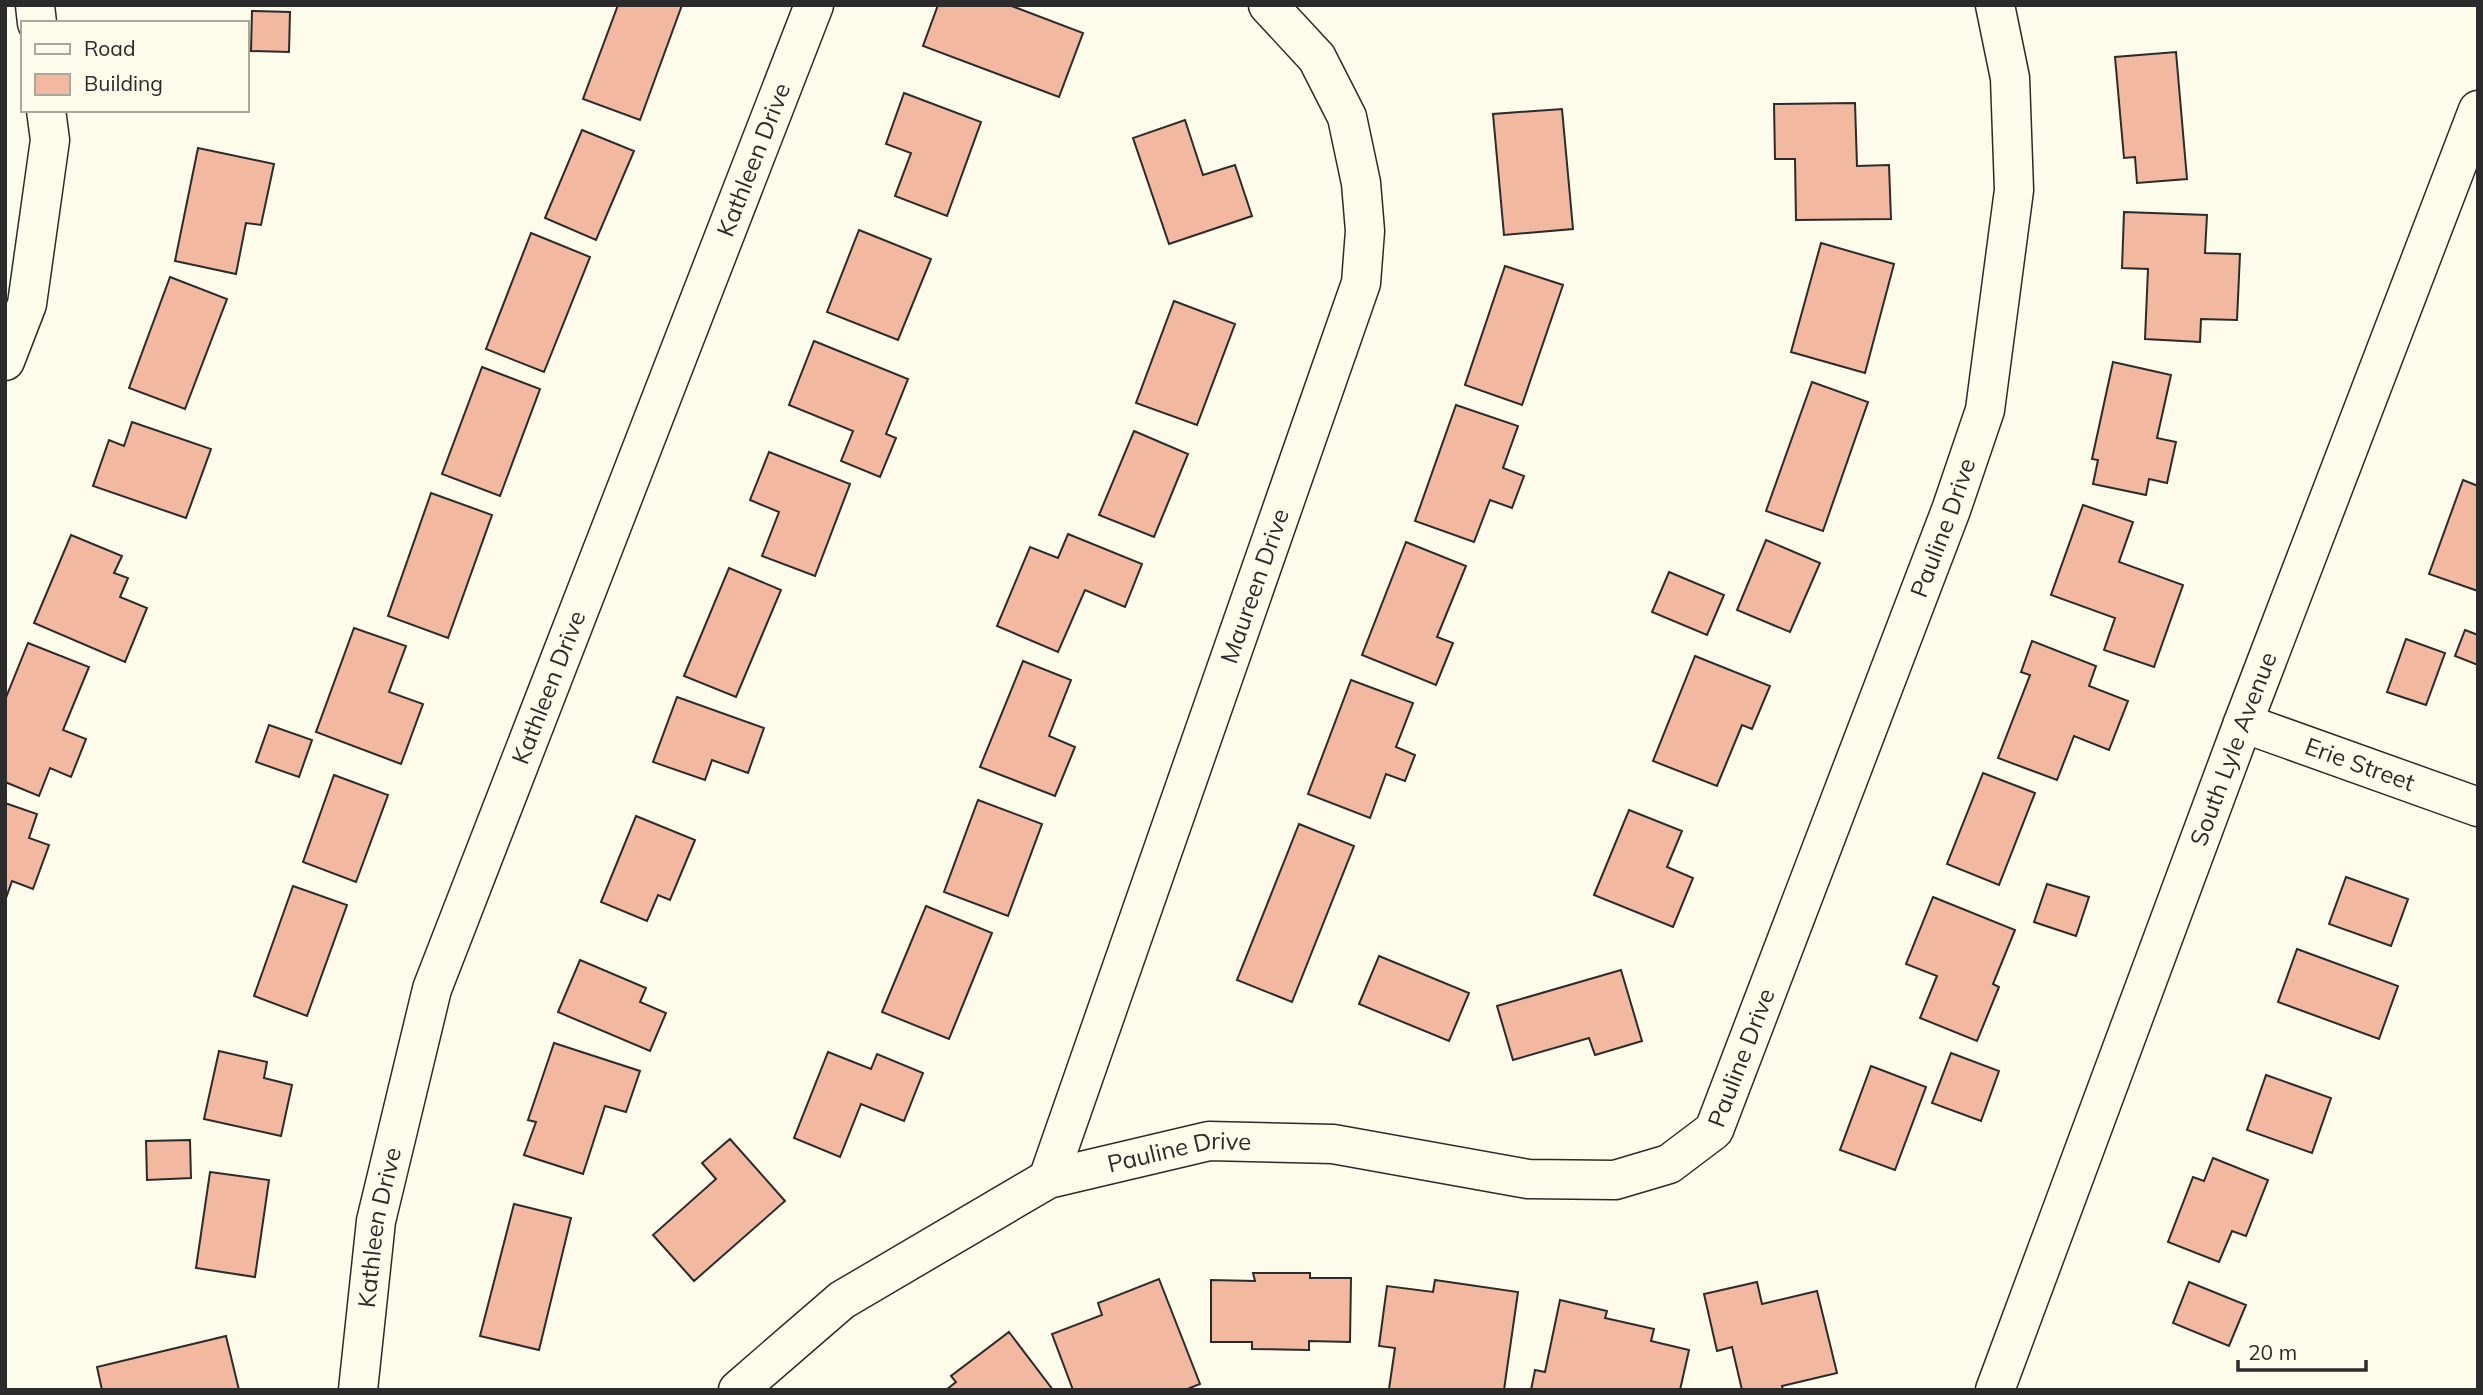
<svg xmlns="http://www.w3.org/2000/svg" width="2483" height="1395" viewBox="0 0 2483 1395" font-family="Mulish,sans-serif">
	<rect width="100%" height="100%" fill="#fdfbea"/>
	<path fill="#f2b8a0" stroke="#2b2b2b" stroke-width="2" d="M618 5H682L640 120 583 99Z
		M938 5H1009L1083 33 1059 97 923 46Z
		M252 11 290 12 289 52 251 51Z
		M2176 52 2187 179 2137 183 2135 157 2124 158 2115 57Z
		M904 93 981 122 947 216 895 196 911 153 886 144Z
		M1855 103 1857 166 1889 165 1891 219 1796 220 1795 159H1775L1774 104Z
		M1562 109 1573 229 1504 235 1493 114Z
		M1185 120 1203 175 1235 165 1252 216 1169 244 1133 138Z
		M582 130 634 151 596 240 545 218Z
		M198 148 274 164 261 225 246 223 236 274 175 261Z
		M2124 212 2207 215 2205 253 2240 254 2237 320 2201 319 2200 342 2145 339 2148 269 2122 268Z
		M859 230 931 259 898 340 827 312Z
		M531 233 590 257 544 372 486 349Z
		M1821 243 1894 264 1865 373 1791 352Z
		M1505 266 1563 285 1522 405 1465 385Z
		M170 277 227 299 185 409 129 388Z
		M1174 301 1235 324 1197 425 1136 403Z
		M814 341 908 379 886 434 896 438 880 477 841 461 853 431 789 405Z
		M2113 362 2171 375 2157 438 2176 442 2167 483 2149 479 2146 495 2093 484 2098 460 2092 459Z
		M482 367 540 389 500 496 442 474Z
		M1812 382 1868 402 1823 531 1766 511Z
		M1456 405 1518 426 1503 468 1524 476 1512 508 1490 500 1474 542 1415 521Z
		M132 422 211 449 186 518 93 486 109 440 124 446Z
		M1134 431 1188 454 1154 537 1099 515Z
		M769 452 850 484 815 576 762 556 779 512 750 500Z
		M2463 480 2478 486V591L2429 574Z
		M431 493 492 515 448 638 388 616Z
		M2083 505 2133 522 2119 562 2183 585 2154 667 2104 650 2115 618 2051 595Z
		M1068 534 1142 564 1125 607 1085 590 1058 652 997 626 1030 547 1058 558Z
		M71 535 122 556 114 573 128 578 120 597 147 608 125 662 34 623Z
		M1766 540 1820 563 1790 632 1737 610Z
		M1406 542 1466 566 1437 637 1453 643 1436 685 1362 655Z
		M729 568 781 590 736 697 684 676Z
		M1669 572 1724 595 1707 635 1652 612Z
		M354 628 406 646 389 692 423 704 401 764 316 732Z
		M2465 630 2478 635V665L2455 656Z
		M2406 639 2445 653 2426 705 2387 692Z
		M2032 641 2096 666 2089 686 2128 701 2109 750 2074 736 2057 780 1998 758 2030 675 2021 672Z
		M28 643 89 667 63 730 86 739 71 777 50 768 39 796 5 782V700Z
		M1695 656 1770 686 1752 729 1742 725 1717 786 1653 761Z
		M1023 661 1071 680 1049 736 1075 747 1055 796 980 767Z
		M1351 680 1413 703 1396 747 1415 755 1405 781 1386 774 1370 818 1308 794Z
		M677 697 764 728 748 773 712 760 705 780 653 762Z
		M269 725 312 740 299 777 256 762Z
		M1983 773 2035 793 1999 885 1947 864Z
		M334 775 388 795 356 882 303 862Z
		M978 800 1042 824 1008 916 944 892Z
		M5 803 37 814 29 838 49 845 33 889 12 881 5 901Z
		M1629 810 1682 831 1667 867 1693 878 1673 927 1594 895Z
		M636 816 695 840 670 900 658 895 647 921 601 902Z
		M1299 824 1354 846 1292 1002 1237 980Z
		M2346 877 2408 899 2391 946 2329 924Z
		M2047 884 2089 897 2076 936 2034 922Z
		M293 886 347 905 307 1016 254 996Z
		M1933 897 2015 930 1993 984 1999 987 1977 1041 1920 1018 1937 976 1906 964Z
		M926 906 992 933 949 1039 882 1012Z
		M2297 949 2398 986 2379 1039 2278 1002Z
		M1379 956 1469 993 1449 1041 1359 1004Z
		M580 960 646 988 640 1002 666 1013 650 1051 558 1012Z
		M1621 970 1642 1041 1595 1055 1589 1038 1513 1060 1497 1006Z
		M554 1043 640 1071 626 1112 605 1106 583 1174 524 1155 536 1122 528 1120Z
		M219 1051 267 1062 264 1078 292 1085 281 1136 204 1119Z
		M828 1052 871 1069 877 1054 923 1073 904 1121 861 1104 840 1157 794 1138Z
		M1951 1053 1999 1071 1981 1121 1932 1103Z
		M1871 1066 1926 1087 1895 1170 1840 1150Z
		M2266 1075 2331 1098 2312 1153 2247 1130Z
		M730 1139 785 1201 694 1281 653 1235 716 1179 702 1163Z
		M190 1140 191 1178 147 1180 146 1141Z
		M2213 1158 2268 1180 2246 1236 2232 1231 2219 1262 2168 1242 2193 1177 2204 1181Z
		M210 1172 269 1180 255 1277 196 1268Z
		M514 1204 571 1218 539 1350 480 1336Z
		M1253 1273H1310V1278H1351L1350 1342 1309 1341V1350L1252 1349V1342H1211V1280L1255 1281Z
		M1159 1279 1200 1384 1185 1390H1073L1052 1334 1102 1315 1098 1303Z
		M1435 1280 1518 1292 1504 1390 1389 1389 1395 1348 1379 1346 1387 1286 1433 1292Z
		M1757 1282 1762 1304 1817 1291 1837 1373 1782 1386 1783 1390H1742L1732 1347 1717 1351 1704 1294Z
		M2189 1282 2246 1305 2229 1346 2173 1323Z
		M1560 1300 1607 1311 1605 1318 1654 1329 1651 1341 1689 1350 1680 1390H1531L1535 1370 1545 1372Z
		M1009 1332 1053 1390H946L956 1382 951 1376Z
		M226 1336 239 1390H102L97 1367Z"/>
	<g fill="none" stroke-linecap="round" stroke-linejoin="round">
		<defs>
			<g id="minor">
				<path d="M35 5 37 23"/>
				<path d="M5 361 27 304 50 140 46 110"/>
				<path id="s1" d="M2243 723 2478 807"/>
				<path id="s2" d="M1048 1179 1361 283 1365 231 1361 183 1347 117 1317 58 1268 5"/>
				<path id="s3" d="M358 1390 376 1221 432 989 814 5"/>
				<path id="s4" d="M738 1390 842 1300 1048 1179 1209 1141 1333 1144 1528 1179 1615 1180 1669 1164 1714 1130 1951 510 1985 410 2014 190 2010 78 1995 5"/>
				<path id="s5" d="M1995 1390 2243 723 2478 110"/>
			</g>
		</defs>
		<use href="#minor" stroke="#2b2b2b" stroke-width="41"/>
		<use href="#minor" stroke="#fdfbea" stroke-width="38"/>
	</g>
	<g text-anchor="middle" stroke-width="5" stroke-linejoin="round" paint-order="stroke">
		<g font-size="24" fill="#2b2b2b" stroke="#fdfbea">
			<text dy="8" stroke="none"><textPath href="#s3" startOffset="1298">Kathleen Drive</textPath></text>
			<text dy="8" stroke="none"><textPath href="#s4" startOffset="1708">Pauline Drive</textPath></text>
			<text dy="8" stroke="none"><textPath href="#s2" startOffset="628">Maureen Drive</textPath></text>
			<text dy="8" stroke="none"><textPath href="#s3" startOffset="732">Kathleen Drive</textPath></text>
			<text dy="8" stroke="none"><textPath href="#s5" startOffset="684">South Lyle Avenue</textPath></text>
			<text dy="8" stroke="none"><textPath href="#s1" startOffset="124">Erie Street</textPath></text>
			<text dy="8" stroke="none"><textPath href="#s4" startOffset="1141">Pauline Drive</textPath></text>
			<text dy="8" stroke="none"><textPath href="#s4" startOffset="511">Pauline Drive</textPath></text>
			<text dy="8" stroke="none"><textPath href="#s3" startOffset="164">Kathleen Drive</textPath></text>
		</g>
	</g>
	<rect width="2483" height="1395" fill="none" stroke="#2b2b2b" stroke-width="14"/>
	<rect x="21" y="21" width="228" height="91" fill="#fdfbea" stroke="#a9a89e" stroke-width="2"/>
	<rect x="35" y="44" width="35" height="10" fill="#fdfbea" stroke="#a9a89e" stroke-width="2"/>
	<text x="84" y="56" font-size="21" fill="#2b2b2b">Road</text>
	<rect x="35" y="74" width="35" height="21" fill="#f2b8a0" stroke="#a9a89e" stroke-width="2"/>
	<text x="84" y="91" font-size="21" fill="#2b2b2b">Building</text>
	<path d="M2238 1360v10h128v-10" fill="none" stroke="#2b2b2b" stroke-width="3.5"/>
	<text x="2248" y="1360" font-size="21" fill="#2b2b2b" stroke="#fdfbea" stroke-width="5" paint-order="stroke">20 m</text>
</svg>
